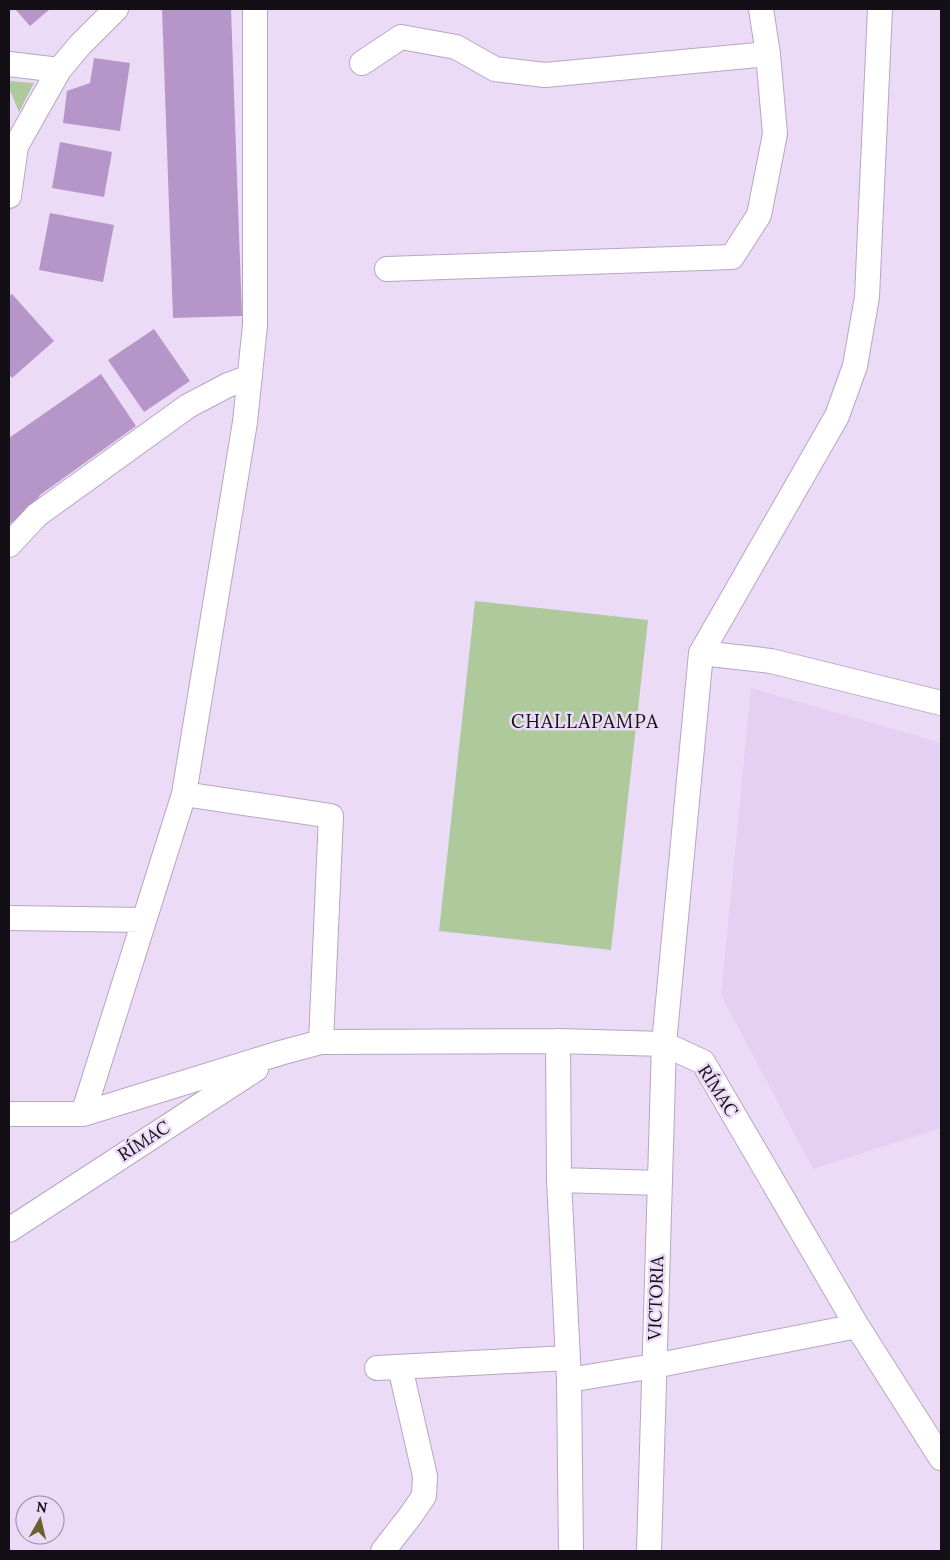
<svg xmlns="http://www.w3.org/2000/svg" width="950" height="1560" viewBox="0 0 950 1560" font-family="Lora,serif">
	<rect width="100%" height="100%" fill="#ecdbf7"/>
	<path fill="#e5cff2" d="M751 688 941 743V1128L813 1169 721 995Z"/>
	<path fill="#aeca9d" d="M9 81 34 83 19 112 9 88Z
		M475 601 648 620 611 950 439 931Z"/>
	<path fill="#b696c8" d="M15 9H50L30 26Z
		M162 9H231L242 316 173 318Z
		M94 58 130 63 120 131 63 123 67 91 90 83Z
		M60 142 112 152 104 197 52 188Z
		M50 213 114 225 103 282 39 270Z
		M12 294 54 341 12 378 9 374V296Z
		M154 329 190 381 144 412 108 360Z
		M101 374 136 426 40 495 31 511 9 524V438Z"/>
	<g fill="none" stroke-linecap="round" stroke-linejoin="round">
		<defs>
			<path id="minor" d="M362 63 401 37 456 47 495 69 545 75 768 54
				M9 64 59 70
				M9 196 16 146 59 70 80 45 116 9
				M387 269 732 257 759 215 775 134 768 54 761 9
				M9 545 37 515 188 406 228 385 250 377
				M701 653 771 661 941 703
				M184 794 331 816 321 1042
				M9 918 144 920
				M558 1041 559 1180 569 1380 571 1551
				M9 1114H83L280 1053 321 1042 558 1041 664 1044 703 1062 857 1326 941 1458
				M83 1114 184 794 245 422 255 325V9
				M559 1180 660 1183
				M9 1230 256 1069
				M377 1368 568 1358
				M569 1380 654 1366 857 1326
				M383 1551 411 1515 424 1496 425 1476 400 1367
				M649 1551 664 1044 701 653 837 416 855 366 867 297 880 9"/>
		</defs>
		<use href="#minor" stroke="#b7a6c1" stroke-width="26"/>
		<use href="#minor" stroke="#fff" stroke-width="24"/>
	</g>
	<g text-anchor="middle" stroke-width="5" stroke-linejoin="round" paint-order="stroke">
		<g font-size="18" fill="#140e17" stroke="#ecdbf7">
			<text transform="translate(718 1091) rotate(57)" y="6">RÍMAC</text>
			<text transform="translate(144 1141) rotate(-33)" y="6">RÍMAC</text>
			<text transform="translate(656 1298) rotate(-88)" y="6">VICTORIA</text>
		</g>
		<g font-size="19" letter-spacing="1" fill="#140e17" stroke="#ecdbf7">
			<text x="585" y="728">CHALLAPAMPA</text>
		</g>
	</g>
	<rect width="950" height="1560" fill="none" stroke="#140e17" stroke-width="20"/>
	<g transform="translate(40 1520) rotate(8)"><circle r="24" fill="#ecdbf7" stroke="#96899d"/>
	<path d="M0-4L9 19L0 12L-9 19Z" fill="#68602d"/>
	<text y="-8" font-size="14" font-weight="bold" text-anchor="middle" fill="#140e17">N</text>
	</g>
</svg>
